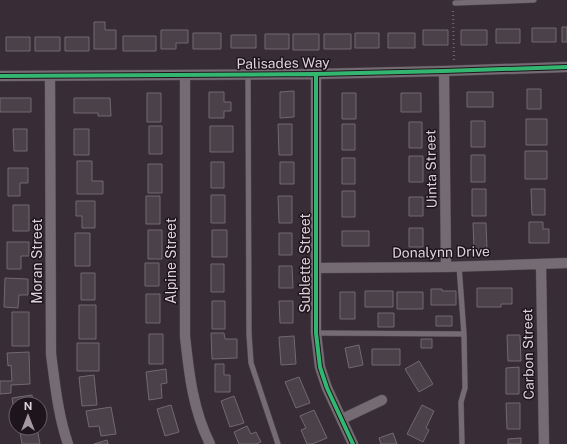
<svg xmlns="http://www.w3.org/2000/svg" width="567" height="444" viewBox="0 0 567 444" font-family="'Public Sans',sans-serif">
	<rect width="100%" height="100%" fill="#382d36"/>
	<path fill="#4b4249" stroke="#736871" d="M94 22H105V30H116V49H94Z
		M562 27H567V42H562Z
		M532 28H556V42H532Z
		M496 29H520V43H496Z
		M161 30H188V43H176V49H161Z
		M423 30H448V45H423Z
		M461 30H487V45H461Z
		M193 33H221V49H193Z
		M355 33H379V48H355Z
		M388 33H415V48H388Z
		M265 34H289V49H265Z
		M293 34H319V50H293Z
		M324 34H351V49H324Z
		M231 35H256V48H231Z
		M123 36H156V51H123Z
		M6 37H30V51H6Z
		M35 37H60V51H35Z
		M65 37H89V51H65Z
		M527 89H541V109H527Z
		M294 91V117L280 118V92Z
		M209 92H224V102H231V111H224V118H209Z
		M467 92H493V107H467Z
		M147 93H161V122H147Z
		M342 93H356V119H342Z
		M401 93H421V112H401Z
		M0 98H31V112H0Z
		M74 98H110L111 116H98V113H74Z
		M526 119H547V145H526Z
		M471 121H485V147H471Z
		M409 122H422V148H409Z
		M278 124H292V155H279Z
		M342 124H355V150H342Z
		M149 126H162V154H149Z
		M210 126H233V152H210Z
		M13 129H27V151H14Z
		M74 129H89V155H74Z
		M525 151H547V179H525Z
		M471 155H485V182H471Z
		M409 156H423V182H409Z
		M342 158H355V184H342Z
		M77 161H92V181H103V194H77Z
		M211 162H224V188H211Z
		M280 162H294V184H280Z
		M148 164H162V193H148Z
		M8 168H28V183H20V196H8Z
		M472 189H486V216H472Z
		M531 189H545V215H532Z
		M342 191H355V217H342Z
		M211 195H225V223H211Z
		M146 196H160V224H146Z
		M278 196H292V223H279Z
		M409 197H423V216H409Z
		M76 201H95V228H82V216H76Z
		M13 205H29V231H13Z
		M529 222H543V229H549V243H529Z
		M473 223H486L487 249 474 250Z
		M409 228H423V247H409Z
		M148 230H162V259H148Z
		M212 230H227V257H212Z
		M342 231H369V246H342Z
		M75 233H90V266H75Z
		M279 233H292V255H279Z
		M7 242H29V256H21V269H7Z
		M145 263H159V286H145Z
		M211 264H224V292H211Z
		M279 266H292L293 288H279Z
		M81 273H95V300H81Z
		M5 278 28 279V295H19L18 308 4 307Z
		M477 288H512V304H501V307H477Z
		M431 289H442V291H456V305H431Z
		M365 291H393V307H365Z
		M340 292H355V319H340Z
		M397 292H423V309H397Z
		M146 294H160V323H146Z
		M212 301H225V329H212Z
		M279 301H293V323H280Z
		M79 305H96V339H79Z
		M12 312H29V346H12Z
		M378 313H394V327H378Z
		M436 316H452V326H436Z
		M211 333H224L225 339H237V358L212 359Z
		M149 334H163V364H149Z
		M507 335H520L521 361H508Z
		M294 336 296 364 281 365 279 337Z
		M421 339H432V348H421Z
		M77 343H99V371H77Z
		M359 345 363 365 349 368 345 348Z
		M372 349H400V365H372Z
		M29 352 30 384 11 385V393L0 394V381H12L11 365 8 366 7 353Z
		M419 361 433 384 419 392 405 369Z
		M215 364H224V375H230V392H215Z
		M519 367V394H506V368Z
		M166 369 167 383 161 384 162 398 149 400 146 372Z
		M94 375 97 405 82 406 79 377Z
		M299 377 310 403 296 408 285 382Z
		M32 395 33 404H16V426L12 398Z
		M234 396 244 423 230 427 221 401Z
		M506 403H520V429H507Z
		M171 405 179 432 165 436 157 409Z
		M422 405 434 411 426 428 429 430 423 442 407 434Z
		M111 407 116 434 101 436 99 426 89 427 86 411Z
		M314 410 327 438 312 444H307L301 430 306 428 300 416Z
		M247 426 251 434 256 432 261 442 256 444H239L234 432Z
		M37 428 40 444H22L20 432Z
		M393 433 397 444H381L379 438Z
		M521 438V444H508V439Z
		M107 440 108 444H94Z"/>
	<g fill="none" stroke-linecap="round" stroke-linejoin="round">
		<defs>
			<path id="service" d="M455 3 534 0
				M248 75 249 334 251 363 278 444
				M459 266 464 334 465 388 461 402 462 444
				M316 333 464 334"/>
			<path id="minor" d="M444 71 446 267
				M316 74V333L320 367 327 388 353 444
				M185 75V336C189 374 193 410 210 444
				M0 76 316 74 444 71 567 67
				M50 76 51 354C55 384 58 415 68 444
				M541 264 544 444
				M316 268 446 267 567 263
				M342 419 382 400"/>
		</defs>
		<use href="#service" stroke="#554a53" stroke-width="6"/>
		<use href="#minor" stroke="#554a53" stroke-width="11"/>
		<path stroke="#6f676d" stroke-width="2" stroke-dasharray="1 3" stroke-linecap="butt" d="M453 11 454 60"/>
		<use href="#service" stroke="#756c73" stroke-width="5"/>
		<use href="#minor" stroke="#756c73" stroke-width="10"/>
		<defs>
			<path id="cycleway" d="M316 74V333L320 367 327 388 353 444
				M0 76 316 74 444 71 567 67"/>
		</defs>
		<use href="#cycleway" stroke="#1e151c" stroke-width="6"/>
		<use href="#cycleway" stroke="#33b770" stroke-width="4"/>
	</g>
	<g text-anchor="middle" stroke-width="3" stroke-linejoin="round" paint-order="stroke">
		<g font-size="14" fill="#dfd1dc" stroke="#1e151c">
			<text transform="translate(283 63) rotate(-1)" y="5">Palisades Way</text>
			<text transform="translate(431 169) rotate(-91)" y="5">Uinta Street</text>
			<text transform="translate(441 252) rotate(-1)" y="5">Donalynn Drive</text>
			<text transform="translate(37 261) rotate(-90)" y="5">Moran Street</text>
			<text transform="translate(171 261) rotate(-90)" y="5">Alpine Street</text>
			<text transform="translate(305 263) rotate(-90)" y="5">Sublette Street</text>
			<text transform="translate(528 354) rotate(-91)" y="5">Carbon Street</text>
		</g>
	</g>
	<g transform="translate(28 416)"><circle r="19" fill="#1e151c" stroke="#6b6069"/>
	<path d="M0-3L7 15L0 10L-7 15Z" fill="#a598a2"/>
	<text y="-6" font-size="11" font-weight="bold" text-anchor="middle" fill="#dfd1dc">N</text>
	</g>
</svg>
